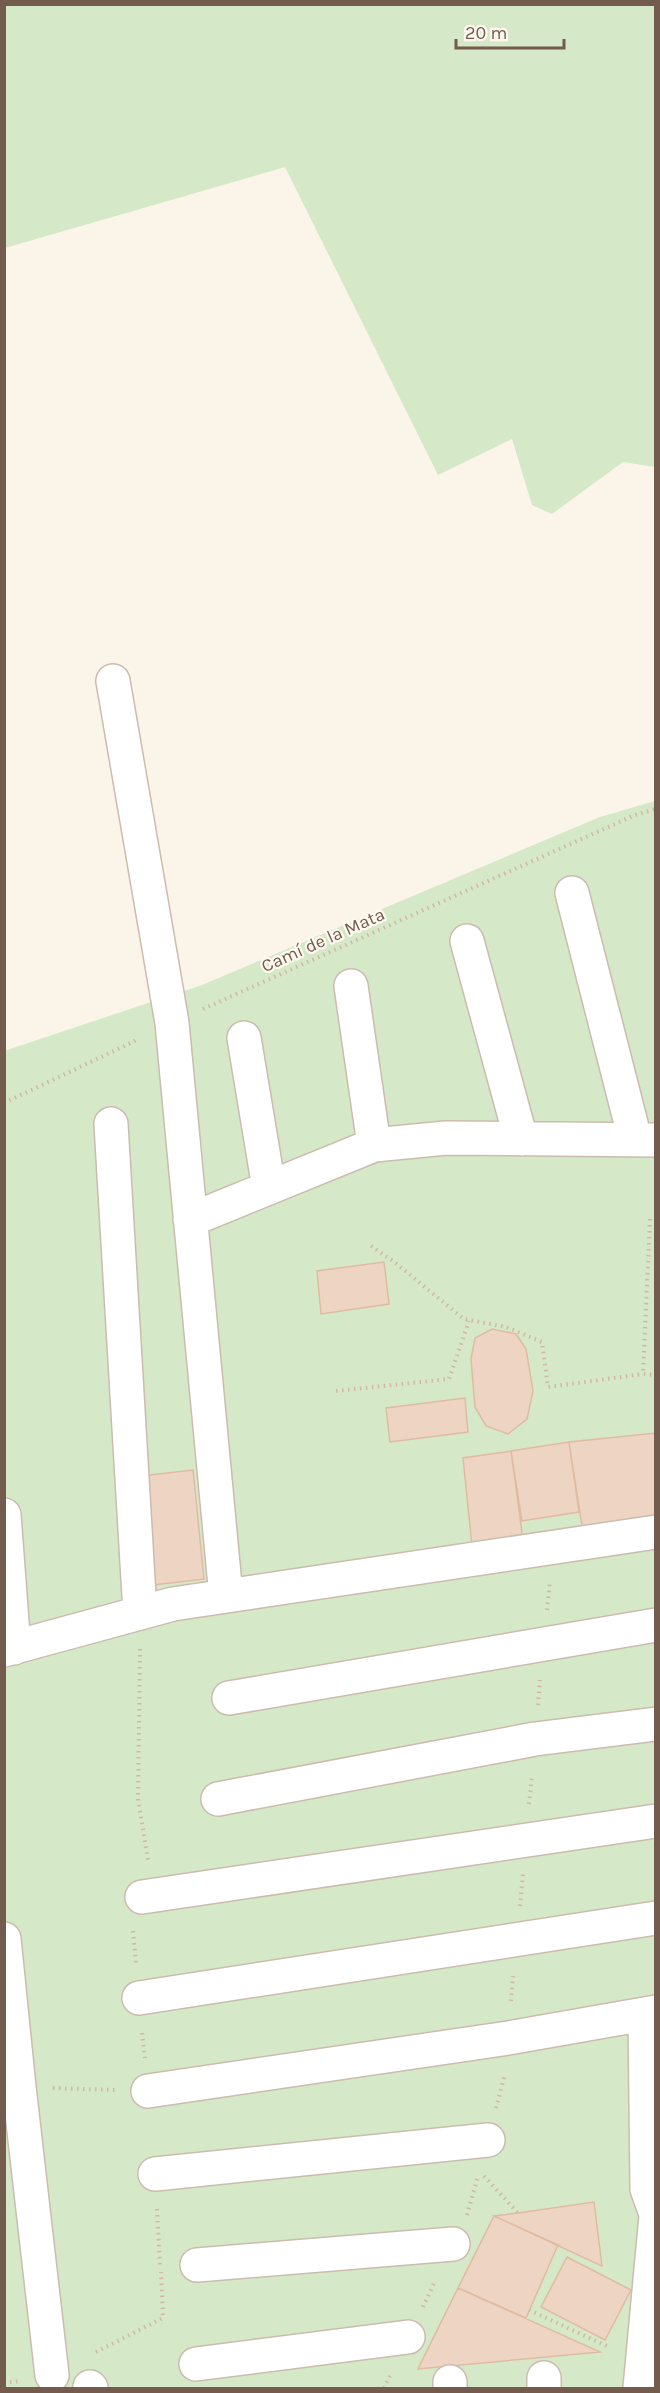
<svg xmlns="http://www.w3.org/2000/svg" width="660" height="2393" viewBox="0 0 660 2393" font-family="Karla,sans-serif">
	<rect width="100%" height="100%" fill="#fbf4e9"/>
	<path fill="#d5e8c8" d="M5 4 655 5V467L623 462 552 514 532 505 512 439 438 475 285 167 5 248Z
		M655 801V2388H5L4 1051 202 985 600 817Z"/>
	<path fill="#eed4c2" stroke="#e0bba4" stroke-width="1.5" d="M384 1262 389 1304 321 1314 317 1271Z
		M492 1329 516 1334 526 1349 533 1391 527 1419 508 1434 486 1426 475 1407 471 1359 475 1338Z
		M465 1398 468 1432 390 1442 386 1408Z
		M656 1433V1515L582 1526 569 1442Z
		M569 1442 579 1512 522 1521 511 1451Z
		M511 1451 523 1540 472 1546 463 1458Z
		M193 1470 204 1579 153 1585 141 1476Z
		M594 2202 602 2266 494 2216 518 2213Z
		M494 2216 558 2245 526 2318 458 2288Z
		M567 2257 631 2290 605 2340 541 2307Z
		M458 2288 600 2352 418 2369Z"/>
	<g fill="none" stroke-linecap="round" stroke-linejoin="round">
		<defs>
			<path id="minor" d="M113 681 172 1023 226 1596
				M572 893 635 1139
				M467 941 521 1139
				M351 986 374 1145
				M244 1038 269 1188
				M111 1124 140 1613
				M190 1220 374 1145 446 1138 656 1140
				M4 1515 14 1648
				M4 1650 173 1604 656 1532
				M229 1698 656 1625
				M218 1799 535 1739 656 1724
				M142 1897 656 1821
				M4 1939 19 2087 52 2375
				M139 1998 656 1918
				M645 2014 647 2189 656 2214
				M148 2091 508 2038 656 2012
				M155 2174 488 2140
				M197 2265 453 2244
				M196 2364 408 2337
				M544 2378V2388
				M90 2387 91 2388
				M450 2388V2382
				M640 2388 656 2216"/>
		</defs>
		<use href="#minor" stroke="#ccbcaf" stroke-width="36"/>
		<path stroke="#d3b7a5" stroke-width="4" stroke-dasharray="1.5 4.5" stroke-linecap="butt" d="M203 1009 635 815 656 809
			M4 1103 139 1039
			M656 1219H650L643 1374 656 1375
			M371 1246 393 1261 464 1319 506 1327 542 1342 548 1387 643 1374
			M336 1391 449 1379 469 1321
			M547 1610 550 1581
			M140 1649 138 1799 148 1860
			M538 1705 540 1680
			M529 1804 532 1776
			M520 1906 523 1874
			M133 1931 136 1963
			M511 2001 513 1976
			M142 2033 145 2058
			M53 2088 115 2090
			M496 2108 505 2074
			M484 2176 518 2213
			M157 2209 160 2265
			M467 2215 478 2176
			M423 2307 435 2281
			M529 2310 609 2347
			M96 2352 163 2318 161 2272
			M4 2383 19 2381
			M384 2388 390 2376"/>
		<use href="#minor" stroke="#fff" stroke-width="33"/>
	</g>
	<g text-anchor="middle" stroke-width="4.5" stroke-linejoin="round" paint-order="stroke">
		<g font-size="18" fill="#735b4e" stroke="#fef8ef">
			<text transform="translate(323 940) rotate(-24)" y="6">Camí de la Mata</text>
		</g>
	</g>
	<rect width="660" height="2393" fill="none" stroke="#735b4e" stroke-width="12"/>
	<path d="M456 39v9h108v-9" fill="none" stroke="#735b4e" stroke-width="3"/>
	<text x="465" y="39" font-size="18" fill="#735b4e" stroke="#fef8ef" stroke-width="4.5" paint-order="stroke">20 m</text>
</svg>
